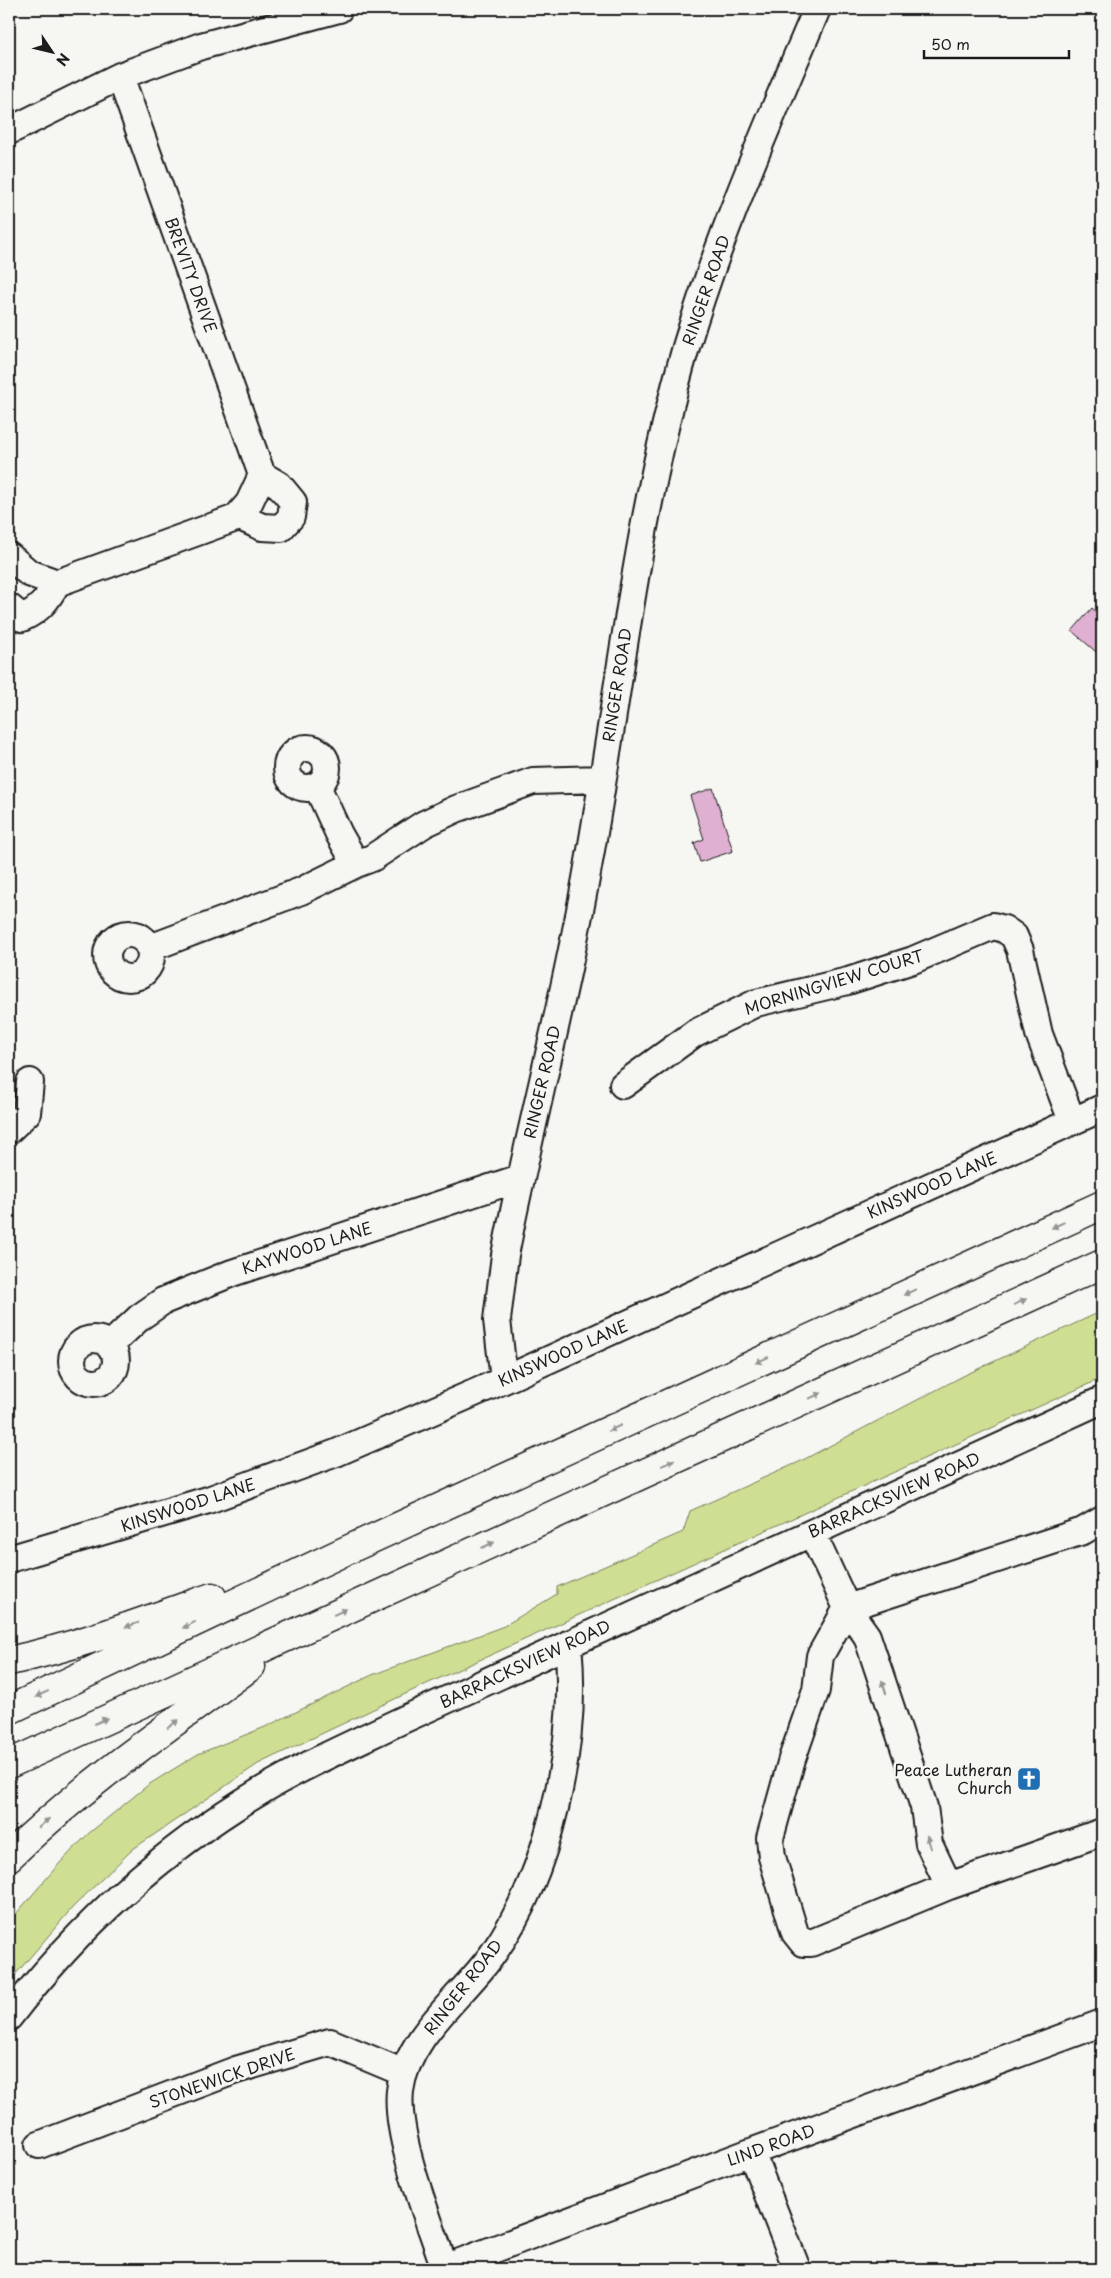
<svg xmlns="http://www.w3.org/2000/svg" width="1111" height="2278" viewBox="0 0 1111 2278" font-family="'Playpen Sans',sans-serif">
	<rect width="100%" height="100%" fill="#f6f6f2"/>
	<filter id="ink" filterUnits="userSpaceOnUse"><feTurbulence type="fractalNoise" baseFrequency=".02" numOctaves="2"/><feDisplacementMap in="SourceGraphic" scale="10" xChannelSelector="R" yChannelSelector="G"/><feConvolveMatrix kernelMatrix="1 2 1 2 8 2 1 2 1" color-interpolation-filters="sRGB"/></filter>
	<g filter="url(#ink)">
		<path fill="#cedf93" stroke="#757e58" d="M1102 1311V1378L420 1687 258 1764 133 1849 73 1907 9 1982V1922L58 1865 88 1834 148 1785 198 1754 265 1727 372 1675 504 1626 557 1594V1587L683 1532 690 1511 799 1462 963 1376Z"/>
		<path fill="#dfb0d2" stroke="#1c1c1c" d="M1092 608 1102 617V657L1072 631Z
			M713 788 733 851 700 862 694 843 704 839 690 796Z"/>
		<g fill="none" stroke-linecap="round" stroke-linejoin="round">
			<defs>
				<path id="minor" d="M9 131 120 76 201 46 339 9
					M238 516 262 527 281 528 291 517 293 502 279 485 262 475
					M9 556 29 573 57 583 236 518 249 503 262 475 120 76
					M9 607 22 618C40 610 48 599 57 583
					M287 768a20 20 0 1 1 40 0a20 20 0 1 1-40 0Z
					M317 786 339 834 356 864
					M107 956a22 22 0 1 1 44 0a22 22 0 1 1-44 0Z
					M150 948 301 891 356 864 372 858 424 824 456 809 533 781 602 779
					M623 1085 695 1033 756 1003 848 981 913 960 993 926 1004 929 1014 936 1020 950 1039 1034 1072 1121
					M9 1130 27 1113 30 1082
					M72 1361a22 22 0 1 1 44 0a22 22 0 1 1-44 0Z
					M109 1346 140 1317 163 1301 232 1273 520 1178
					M504 1380 497 1320 505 1255C531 1122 567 990 590 856 620 686 638 513 686 347 720 232 770 120 817 9
					M1102 1520 1083 1531 847 1608 820 1656 816 1690 792 1759 770 1838 772 1857 795 1933 803 1943H811L949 1886 1102 1832
					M812 1533 847 1608 867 1636 924 1807 929 1844 949 1886
					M9 1559 208 1500 336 1453 504 1380 1102 1108
					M9 2017C79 1926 162 1850 261 1791 304 1765 350 1745 396 1723L1102 1400
					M39 2145 236 2070 330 2042 404 2073
					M751 2152 797 2269
					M442 2269 751 2152 1102 2023
					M445 2269C430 2222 395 2138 400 2091 407 2036 462 1997 492 1955 550 1874 578 1742 568 1644"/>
				<path id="highway" d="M9 1661C78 1646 145 1621 212 1597
					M9 1710 343 1552 1102 1205
					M9 1764 1102 1264
					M9 1857C82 1785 169 1727 251 1666"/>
			</defs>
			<use href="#minor" stroke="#1c1c1c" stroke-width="30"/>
			<use href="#highway" stroke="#1c1c1c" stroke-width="31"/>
			<use href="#minor" stroke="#f6f6f2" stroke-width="26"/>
			<use href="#highway" stroke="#f6f6f2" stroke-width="28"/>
		</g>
		<defs><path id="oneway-solid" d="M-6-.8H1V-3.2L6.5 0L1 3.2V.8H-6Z" transform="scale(1.25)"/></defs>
		<g fill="#949492">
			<use href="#oneway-solid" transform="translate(1058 1225) rotate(155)"/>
			<use href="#oneway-solid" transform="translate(910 1292) rotate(155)"/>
			<use href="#oneway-solid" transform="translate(1020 1302) rotate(-25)"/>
			<use href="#oneway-solid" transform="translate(762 1360) rotate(155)"/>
			<use href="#oneway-solid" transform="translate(815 1396) rotate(-25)"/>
			<use href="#oneway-solid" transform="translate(615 1428) rotate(155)"/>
			<use href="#oneway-solid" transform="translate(668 1463) rotate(-24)"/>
			<use href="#oneway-solid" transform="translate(488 1545) rotate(-24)"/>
			<use href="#oneway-solid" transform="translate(340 1612) rotate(-25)"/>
			<use href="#oneway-solid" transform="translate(132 1625) rotate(161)"/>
			<use href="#oneway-solid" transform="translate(189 1625) rotate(154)"/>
			<use href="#oneway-solid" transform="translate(884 1687) rotate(-108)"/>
			<use href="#oneway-solid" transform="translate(42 1694) rotate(155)"/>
			<use href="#oneway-solid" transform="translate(101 1721) rotate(-25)"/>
			<use href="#oneway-solid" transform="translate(173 1724) rotate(-37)"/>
			<use href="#oneway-solid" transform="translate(44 1823) rotate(-40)"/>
			<use href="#oneway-solid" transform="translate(929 1842) rotate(-107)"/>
		</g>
	</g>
	<defs>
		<symbol id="church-square" viewBox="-11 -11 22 22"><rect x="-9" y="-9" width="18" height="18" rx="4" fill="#1f6fb2" stroke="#f6f6f2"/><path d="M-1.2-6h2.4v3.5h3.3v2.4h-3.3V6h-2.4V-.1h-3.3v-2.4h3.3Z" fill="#fff"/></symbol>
	</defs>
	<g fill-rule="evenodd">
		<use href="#church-square" x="1015" y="1765" width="28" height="28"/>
	</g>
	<g text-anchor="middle" stroke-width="5" stroke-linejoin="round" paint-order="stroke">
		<g font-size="16" fill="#1c1c1c" stroke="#f6f6f2">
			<text transform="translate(191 275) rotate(70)" y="6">BREVITY DRIVE</text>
			<text transform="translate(706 290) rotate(-71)" y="6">RINGER ROAD</text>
			<text transform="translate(617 685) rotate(-81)" y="6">RINGER ROAD</text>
			<text transform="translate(834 982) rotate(-17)" y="6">MORNINGVIEW COURT</text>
			<text transform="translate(542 1082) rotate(-77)" y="6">RINGER ROAD</text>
			<text transform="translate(932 1185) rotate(-24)" y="6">KINSWOOD LANE</text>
			<text transform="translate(307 1248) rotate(-18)" y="6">KAYWOOD LANE</text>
			<text transform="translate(563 1353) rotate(-24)" y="6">KINSWOOD LANE</text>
			<text transform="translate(894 1495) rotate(-24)" y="6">BARRACKSVIEW ROAD</text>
			<text transform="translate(188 1505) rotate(-18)" y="6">KINSWOOD LANE</text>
			<text transform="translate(525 1664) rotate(-25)" y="6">BARRACKSVIEW ROAD</text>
			<text transform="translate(463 1987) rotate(-52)" y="6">RINGER ROAD</text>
			<text transform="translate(222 2078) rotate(-19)" y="6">STONEWICK DRIVE</text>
			<text transform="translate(771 2145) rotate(-20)" y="6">LIND ROAD</text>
		</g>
		<g font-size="16" fill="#1c1c1c" stroke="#f6f6f2" text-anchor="end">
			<text x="1012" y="1776">Peace Lutheran<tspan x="1012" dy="18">Church</tspan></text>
		</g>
	</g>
	<rect width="1111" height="2278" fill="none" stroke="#f6f6f2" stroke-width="30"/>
	<rect x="15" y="15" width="1081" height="2248" fill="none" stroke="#1c1c1c" stroke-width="2" filter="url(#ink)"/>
	<g transform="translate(52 52) rotate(125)" stroke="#f6f6f2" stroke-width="4" paint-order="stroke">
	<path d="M0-4L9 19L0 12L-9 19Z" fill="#1c1c1c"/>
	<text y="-8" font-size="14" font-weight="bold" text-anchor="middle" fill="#1c1c1c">N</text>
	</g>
	<path d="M924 50v8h145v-8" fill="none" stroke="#1c1c1c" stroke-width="2.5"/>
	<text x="931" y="50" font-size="15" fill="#1c1c1c" stroke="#f6f6f2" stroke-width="4" paint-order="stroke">50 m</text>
</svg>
